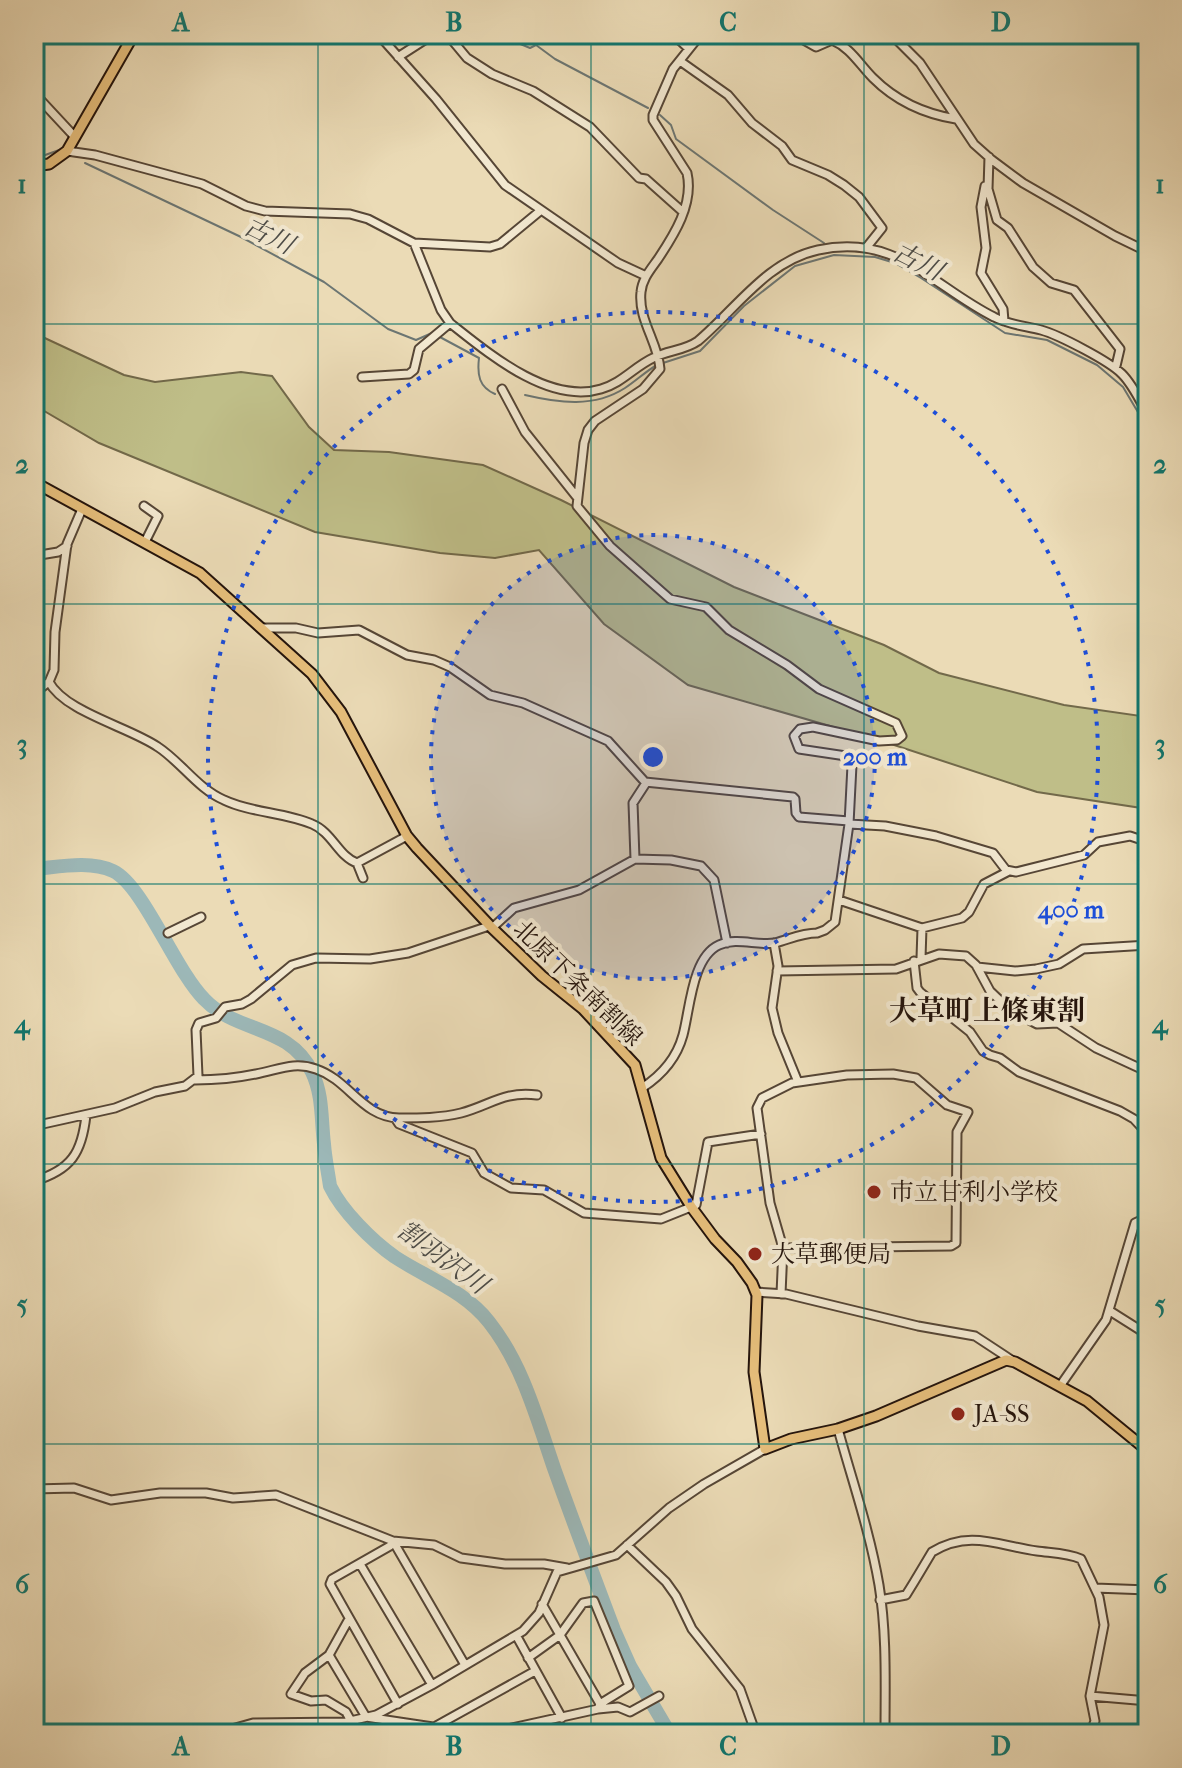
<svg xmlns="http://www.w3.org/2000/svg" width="1182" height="1768" viewBox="0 0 1182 1768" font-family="'IM FELL French Canon','Noto Serif JP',serif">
	<rect width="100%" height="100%" fill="#ebdbb6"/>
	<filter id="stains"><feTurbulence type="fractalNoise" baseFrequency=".0025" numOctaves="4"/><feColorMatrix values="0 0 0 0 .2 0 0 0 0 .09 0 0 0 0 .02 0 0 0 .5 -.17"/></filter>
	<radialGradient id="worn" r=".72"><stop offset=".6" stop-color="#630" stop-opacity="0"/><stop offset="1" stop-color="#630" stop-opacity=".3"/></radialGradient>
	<path fill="#bfbe88" stroke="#72694a" stroke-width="2" d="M34 333 124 375 155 382 241 372 272 376 309 427 334 450 389 452 483 465 561 500 734 587 884 645 939 673 1064 705 1148 717V809L1037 792 882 741 688 685 604 624 539 550 495 558 440 553 315 532 99 443 34 405Z"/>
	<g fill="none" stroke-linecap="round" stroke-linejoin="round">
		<path stroke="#6c7673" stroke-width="2" d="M508 34 518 43 530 48 536 45 555 59 648 108
			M660 115 671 125 676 139 773 210 824 243V247
			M34 159 62 149
			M85 163 241 237 324 282 388 329 416 340 432 333
			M438 336 479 358C477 375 479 387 495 394
			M663 363 700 351 744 306 795 266 834 255 875 257 895 263 921 278 1005 333 1047 340 1097 365 1123 387 1148 429
			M525 395C559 403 594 408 625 388 636 381 646 371 657 365"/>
		<path stroke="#9cb8b8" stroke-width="14" d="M34 869C58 867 90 860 113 871 143 885 175 970 204 999 237 1034 289 1024 312 1072 323 1095 321 1119 324 1144 325 1158 328 1172 330 1186 342 1211 372 1241 395 1257 427 1278 465 1291 489 1322 523 1365 537 1419 555 1471 574 1524 594 1577 614 1630L630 1666 670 1734"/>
		<defs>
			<path id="minor" d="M378 34 436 99 505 185 618 263 646 276
				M447 34 467 58 492 74 533 91 590 127 639 178 646 179 683 212
				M673 34 689 49
				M793 34 816 47 832 40C851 48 859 64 873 78 896 101 925 114 956 119
				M891 34 920 63 974 144 992 160 1023 183 1115 236 1148 252
				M398 57 426 39 441 34
				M680 61 728 95 752 123 782 146 792 160 828 175 844 185 859 197 882 228 866 248
				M34 93 74 136
				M67 151 95 155 202 184 246 206 265 211 350 214 368 219 414 243 490 247 500 244 540 211
				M989 157 988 189 997 220 1008 228 1033 267 1051 283 1074 290 1120 349 1116 366
				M985 186 981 207 986 248 981 273 1003 309 1004 321
				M414 243 441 310 450 323C488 353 549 405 601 389 622 383 634 367 653 358 668 350 684 351 698 341 736 309 767 261 818 250 897 233 932 286 994 317 1009 325 1026 326 1041 330 1059 335 1109 361 1122 374 1133 385 1140 401 1148 415
				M362 377 409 374 414 370 419 349 450 323
				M502 389 525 432 576 496
				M144 506 158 516 145 542
				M34 556 58 552 67 546
				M262 628H296L318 633 359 630 407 655 434 660 450 667 490 695 523 703 608 741 645 782 793 797 795 799 796 813 799 817 849 821
				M49 682C65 712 129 727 158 747 181 762 198 789 224 800 251 813 284 812 312 824 332 832 339 857 357 863L407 836
				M34 693 49 682 54 670 55 632 67 544 82 509
				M849 824 885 826 936 836 993 853 1006 870 1016 872 1084 855 1098 842 1130 836 1148 842
				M635 859 633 803 646 783
				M357 863 363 878
				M839 900 922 928 962 918 969 912 984 884 1009 871
				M492 928 514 908 579 890 635 859 671 860 701 866 714 880 727 943
				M168 933 201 917
				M774 943 778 966 772 1008 778 1033 798 1082
				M921 958 922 928
				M914 961 917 988 920 992 970 1032 983 1051 990 1055 1000 1058 1019 1072 1120 1111 1134 1119 1148 1134
				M977 967 1015 971 1036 969 1059 964 1083 949 1148 945
				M777 971 896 969 939 954 966 956 976 965 990 991 1010 1010 1037 1024 1058 1023 1096 1048 1148 1072
				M195 1080C214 1080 237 1078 256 1074 278 1070 294 1061 316 1069 349 1080 362 1117 399 1118 419 1118 441 1118 461 1113 491 1105 503 1091 537 1095
				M642 1088C662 1075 677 1057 683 1035 690 1009 692 957 719 945 737 937 757 946 775 943 790 939 802 933 817 933L825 930 835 922 849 824 852 765 846 756 799 749 794 736 800 729 813 727 879 741 897 740 902 736 896 723 819 689 787 665 729 630 706 607 670 599 610 546 577 506 584 443 588 430 595 421 643 389 660 369C658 342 638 320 641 292 642 279 651 269 658 259 674 235 694 204 687 173L653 120V115L673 69 701 34
				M395 1118 399 1124 472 1153 484 1173 511 1188 544 1190 584 1213 661 1219 696 1205 708 1142 761 1134
				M34 1126 115 1108 155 1092 185 1086 198 1076 196 1030 199 1023 216 1018 225 1007 242 1004 251 999 292 965 316 958 370 959 408 953 489 926
				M34 1181C71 1170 82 1153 86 1115
				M756 1292 786 1294 918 1326 975 1336 1013 1361
				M781 1294 783 1248 770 1203 757 1108 762 1098 792 1083 847 1075 893 1074 916 1078 947 1105 968 1112 957 1132 956 1243 951 1246 783 1248
				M1110 1311 1148 1335
				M1060 1386 1106 1320 1135 1223 1148 1217
				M838 1429C852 1480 870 1532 879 1585 887 1634 885 1685 885 1734
				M34 1489 74 1488 111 1500 160 1493H206L233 1498 276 1495 393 1541 434 1545 461 1558 505 1564H544L567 1568
				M627 1545 666 1582 676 1596 692 1629 740 1689 756 1734
				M360 1564 432 1685
				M1095 1588 1148 1590
				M880 1600 906 1595C915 1581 923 1567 932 1552 970 1529 999 1546 1037 1551 1052 1553 1068 1553 1081 1559L1099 1597 1104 1625 1090 1696 1095 1721 1090 1734
				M542 1604 600 1704
				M349 1619 329 1655 305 1673 291 1694 311 1701 326 1700 346 1712 351 1721
				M516 1635 562 1718
				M329 1655 366 1717 453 1730 462 1734
				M528 1658 560 1635 583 1603 594 1601 629 1686 600 1704 598 1709
				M1090 1696 1148 1701
				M398 1704 330 1584 332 1579 390 1546 393 1541 465 1665
				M436 1726 535 1671
				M214 1734 253 1723 346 1722 376 1715 432 1685 523 1631 539 1613 557 1572 616 1555 669 1508 704 1484 765 1449
				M485 1734 598 1709 618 1707 630 1712 659 1696"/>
			<path id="major" d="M34 166 49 164 67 151 134 34
				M34 482 200 573 312 674 341 712 407 836 417 848 492 928 542 976 583 1009 635 1065 661 1158 692 1208 715 1239 737 1262 752 1283 757 1295 754 1372 765 1449 791 1439 838 1429 876 1416 1006 1360 1015 1362 1087 1401 1148 1451
				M34 1710 40 1734"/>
		</defs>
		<use href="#minor" stroke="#564636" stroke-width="11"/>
		<use href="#major" stroke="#24140c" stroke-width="13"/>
		<use href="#minor" stroke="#f2e8d0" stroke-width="7"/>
		<use href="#major" stroke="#e6be7b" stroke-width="9"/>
	</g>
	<path fill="none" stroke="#0f766e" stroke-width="2" stroke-opacity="0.55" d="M318 34V1734M591 34V1734M864 34V1734M34 324H1148M34 604H1148M34 884H1148M34 1164H1148M34 1444H1148"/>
	<circle cx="653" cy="757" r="222" fill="#1d4ed8" fill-opacity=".12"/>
	<g fill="none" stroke="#1d4ed8" stroke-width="4" stroke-dasharray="4 8">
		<circle cx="653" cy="757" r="222"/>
		<circle cx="653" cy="757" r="445"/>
	</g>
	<g fill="#8f2418" stroke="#f2e8d0" stroke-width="3">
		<circle cx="874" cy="1192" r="8"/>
		<circle cx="755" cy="1254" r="8"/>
		<circle cx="958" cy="1414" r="8"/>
	</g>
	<g text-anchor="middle" stroke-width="8" stroke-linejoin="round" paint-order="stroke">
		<g font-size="24" fill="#24140c" stroke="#f2e8d0">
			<text transform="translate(578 983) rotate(44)" y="8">北原下条南割線</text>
		</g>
		<g font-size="24" fill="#24140c" stroke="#f2e8d0" text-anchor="start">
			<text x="890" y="1200">市立甘利小学校</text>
			<text x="771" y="1262">大草郵便局</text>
			<text x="974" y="1422">JA-SS</text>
		</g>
		<g font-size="26" font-style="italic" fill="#4e4d48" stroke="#f2e8d0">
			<text transform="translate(269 235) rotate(26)" y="9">古川</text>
			<text transform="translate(918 261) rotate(27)" y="9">古川</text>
			<text transform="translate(443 1257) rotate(36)" y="9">割羽沢川</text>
		</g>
		<g font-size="28" font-weight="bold" fill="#24140c" stroke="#f2e8d0">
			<text x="987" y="1020">大草町上條東割</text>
		</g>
	</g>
	<circle cx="653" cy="757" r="12" fill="#1d4ed8" stroke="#f2e8d0" stroke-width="4"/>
	<g font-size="24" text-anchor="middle" font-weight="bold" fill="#1d4ed8" stroke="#f2e8d0" stroke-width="8" stroke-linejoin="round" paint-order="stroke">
		<text x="875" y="765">200 m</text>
		<text x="1071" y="918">400 m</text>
	</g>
	<rect width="1182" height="1768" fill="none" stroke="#ebdbb6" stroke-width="88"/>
	<rect x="44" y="44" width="1094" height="1680" fill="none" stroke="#0f766e" stroke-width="3"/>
	<g font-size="26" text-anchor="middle" font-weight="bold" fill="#0f766e">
		<text x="181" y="31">A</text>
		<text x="454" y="31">B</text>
		<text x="728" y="31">C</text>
		<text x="1001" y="31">D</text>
		<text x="22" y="193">1</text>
		<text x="1160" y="193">1</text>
		<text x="22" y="473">2</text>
		<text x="1160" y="473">2</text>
		<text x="22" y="753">3</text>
		<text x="1160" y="753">3</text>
		<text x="22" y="1033">4</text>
		<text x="1160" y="1033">4</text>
		<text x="22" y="1313">5</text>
		<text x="1160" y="1313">5</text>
		<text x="22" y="1593">6</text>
		<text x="1160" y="1593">6</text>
		<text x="181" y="1755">A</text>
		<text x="454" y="1755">B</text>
		<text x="728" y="1755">C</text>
		<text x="1001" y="1755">D</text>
	</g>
	<rect width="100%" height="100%" filter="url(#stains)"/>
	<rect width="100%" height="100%" fill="url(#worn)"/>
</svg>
